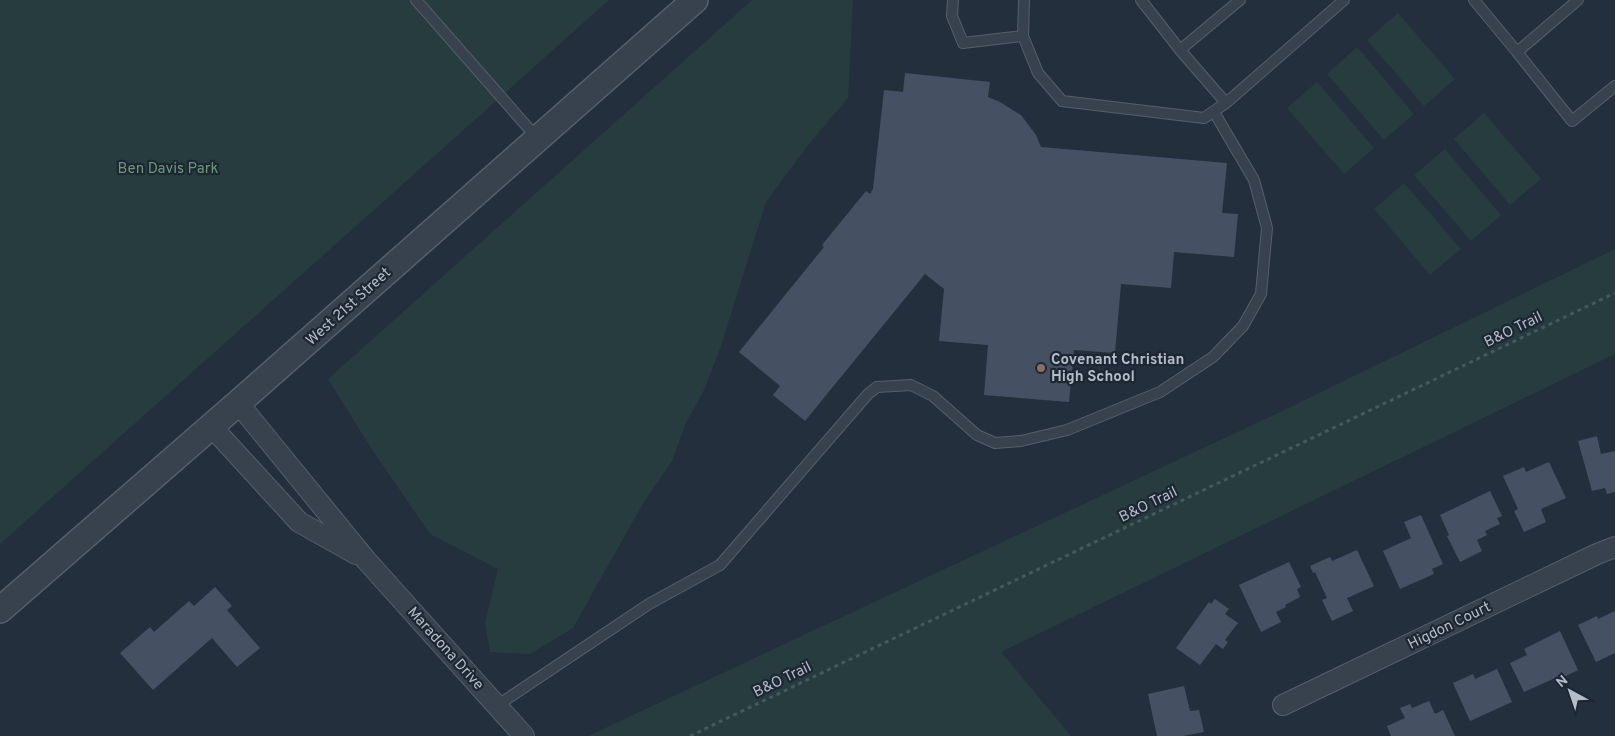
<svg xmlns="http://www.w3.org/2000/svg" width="1615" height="736" viewBox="0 0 1615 736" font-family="Overpass,sans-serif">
	<rect width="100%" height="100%" fill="#242f3e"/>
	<path fill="#263c3f" d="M0 0H609L0 544Z
		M752 0H853L848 98 809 144 766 202 721 346 704 390 686 423 672 461 642 505 573 628 530 654 490 652 485 623 498 569 430 534 371 448 328 379Z
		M1398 13 1455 79 1424 106 1367 40Z
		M1357 47 1414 114 1384 140 1327 74Z
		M1317 82 1374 148 1344 174 1287 108Z
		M1484 113 1541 179 1510 205 1454 139Z
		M1445 149 1501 215 1471 241 1414 175Z
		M1404 183 1461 249 1430 275 1374 209Z
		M1615 249V354L1001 652 1071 736H588L1276 414Z"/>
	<path fill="#455162" d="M905 73 990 82 988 97 1000 102 1021 115 1036 135 1041 147 1227 163 1222 213 1238 214 1234 257 1174 252 1171 288 1121 284 1115 353 1074 350 1069 402 984 395 988 345 939 341 944 289 925 274 805 421 773 395 780 386 739 352 824 247 822 245 866 191 870 194 873 189 884 90 903 92Z
		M1597 436 1601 454 1615 451V492L1607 494 1605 488 1592 491 1578 441Z
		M1549 462 1566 498 1541 509 1546 522 1524 532 1514 511 1518 509 1503 476 1524 467 1526 472Z
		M1490 491 1502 516 1497 518 1500 524 1485 531 1487 535 1477 540 1482 551 1460 562 1447 536 1449 535 1440 515Z
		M1421 515 1443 564 1432 569 1434 574 1400 589 1383 551 1411 538 1404 522Z
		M1357 550 1374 586 1347 598 1353 611 1332 621 1322 600 1327 598 1315 572 1313 573 1310 566 1330 557 1332 561Z
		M1289 562 1301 587 1297 589 1300 597 1285 605 1286 607 1276 612 1281 622 1261 632 1239 585Z
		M215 587 232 606 227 610 260 648 237 667 212 638 153 690 120 653 150 627 154 632 189 601 194 606Z
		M1215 599 1229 609 1225 614 1238 623 1225 640 1228 642 1223 649 1216 644 1200 665 1176 648 1209 602 1211 604Z
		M1615 611V653L1596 662 1578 625 1597 616 1598 619Z
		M1560 631 1578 670 1554 682 1553 679 1524 692 1510 663 1527 655 1524 649Z
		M1497 669 1512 702 1470 721 1453 683 1473 674 1475 679Z
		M1184 686 1190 711 1199 710 1204 732 1183 736H1157L1148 694Z
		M1429 701 1435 714 1443 710 1455 736H1391L1387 726 1405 718 1400 708 1410 704 1412 708Z"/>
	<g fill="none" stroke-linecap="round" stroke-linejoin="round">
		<defs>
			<path id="service" d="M416 0 537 138
				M953 0 952 16 963 43 1023 36
				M1024 0 1023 36 1038 73 1062 101 1204 118 1226 103 1344 0
				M1141 0 1180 50 1226 103
				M1474 0 1517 52 1578 0
				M1180 50 1240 0
				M1517 52 1572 121 1615 86
				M498 705 649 604 720 565 868 394 877 387 911 385 933 396 977 435 995 443 1021 441 1067 430 1160 392 1213 357 1243 326 1261 294 1267 228 1254 180 1214 112"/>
			<path id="minor" d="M238 403 366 560 524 736
				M212 427 299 522 356 554
				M1283 705 1597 554 1615 547"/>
			<path id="tertiary" d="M0 610 238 403 695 0"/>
		</defs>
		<use href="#service" stroke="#565f6c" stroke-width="12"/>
		<use href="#minor" stroke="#565f6c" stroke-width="22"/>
		<use href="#tertiary" stroke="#565f6c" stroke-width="28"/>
		<path stroke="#44595c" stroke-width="3" stroke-dasharray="4 4" stroke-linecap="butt" d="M690 736 1615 293"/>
		<use href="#service" stroke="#38414e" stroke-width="10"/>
		<use href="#minor" stroke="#38414e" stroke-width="20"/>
		<use href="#tertiary" stroke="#38414e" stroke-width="25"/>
	</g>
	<circle fill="#8d6e63" stroke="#1d2633" stroke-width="2" cx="1041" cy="368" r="5"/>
	<g text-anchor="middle" stroke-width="4.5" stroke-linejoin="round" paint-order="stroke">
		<g font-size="15" fill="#6b9a76" stroke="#1d2633">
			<text x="168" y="173">Ben Davis Park</text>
		</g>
		<g font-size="15" fill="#b4bcc9" stroke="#1d2633">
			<text transform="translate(348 306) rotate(-42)" y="5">West 21st Street</text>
			<text transform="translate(1513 329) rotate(-26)" y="5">B&amp;O Trail</text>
			<text transform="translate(1148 504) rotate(-26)" y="5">B&amp;O Trail</text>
			<text transform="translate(1449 625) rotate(-26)" y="5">Higdon Court</text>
			<text transform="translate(446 648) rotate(48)" y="5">Maradona Drive</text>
			<text transform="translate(782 679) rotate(-26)" y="5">B&amp;O Trail</text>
		</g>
		<g font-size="15" font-weight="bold" fill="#b4bcc9" stroke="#1d2633" text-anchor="start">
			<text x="1051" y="364">Covenant Christian<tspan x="1051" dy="17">High School</tspan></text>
		</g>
	</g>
	<g transform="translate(1570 691) rotate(320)" stroke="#1d2633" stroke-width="4" paint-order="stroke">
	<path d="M0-4L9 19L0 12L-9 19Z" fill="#b4bcc9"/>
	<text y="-8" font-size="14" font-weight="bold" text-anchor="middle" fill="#b4bcc9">N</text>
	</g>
</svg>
